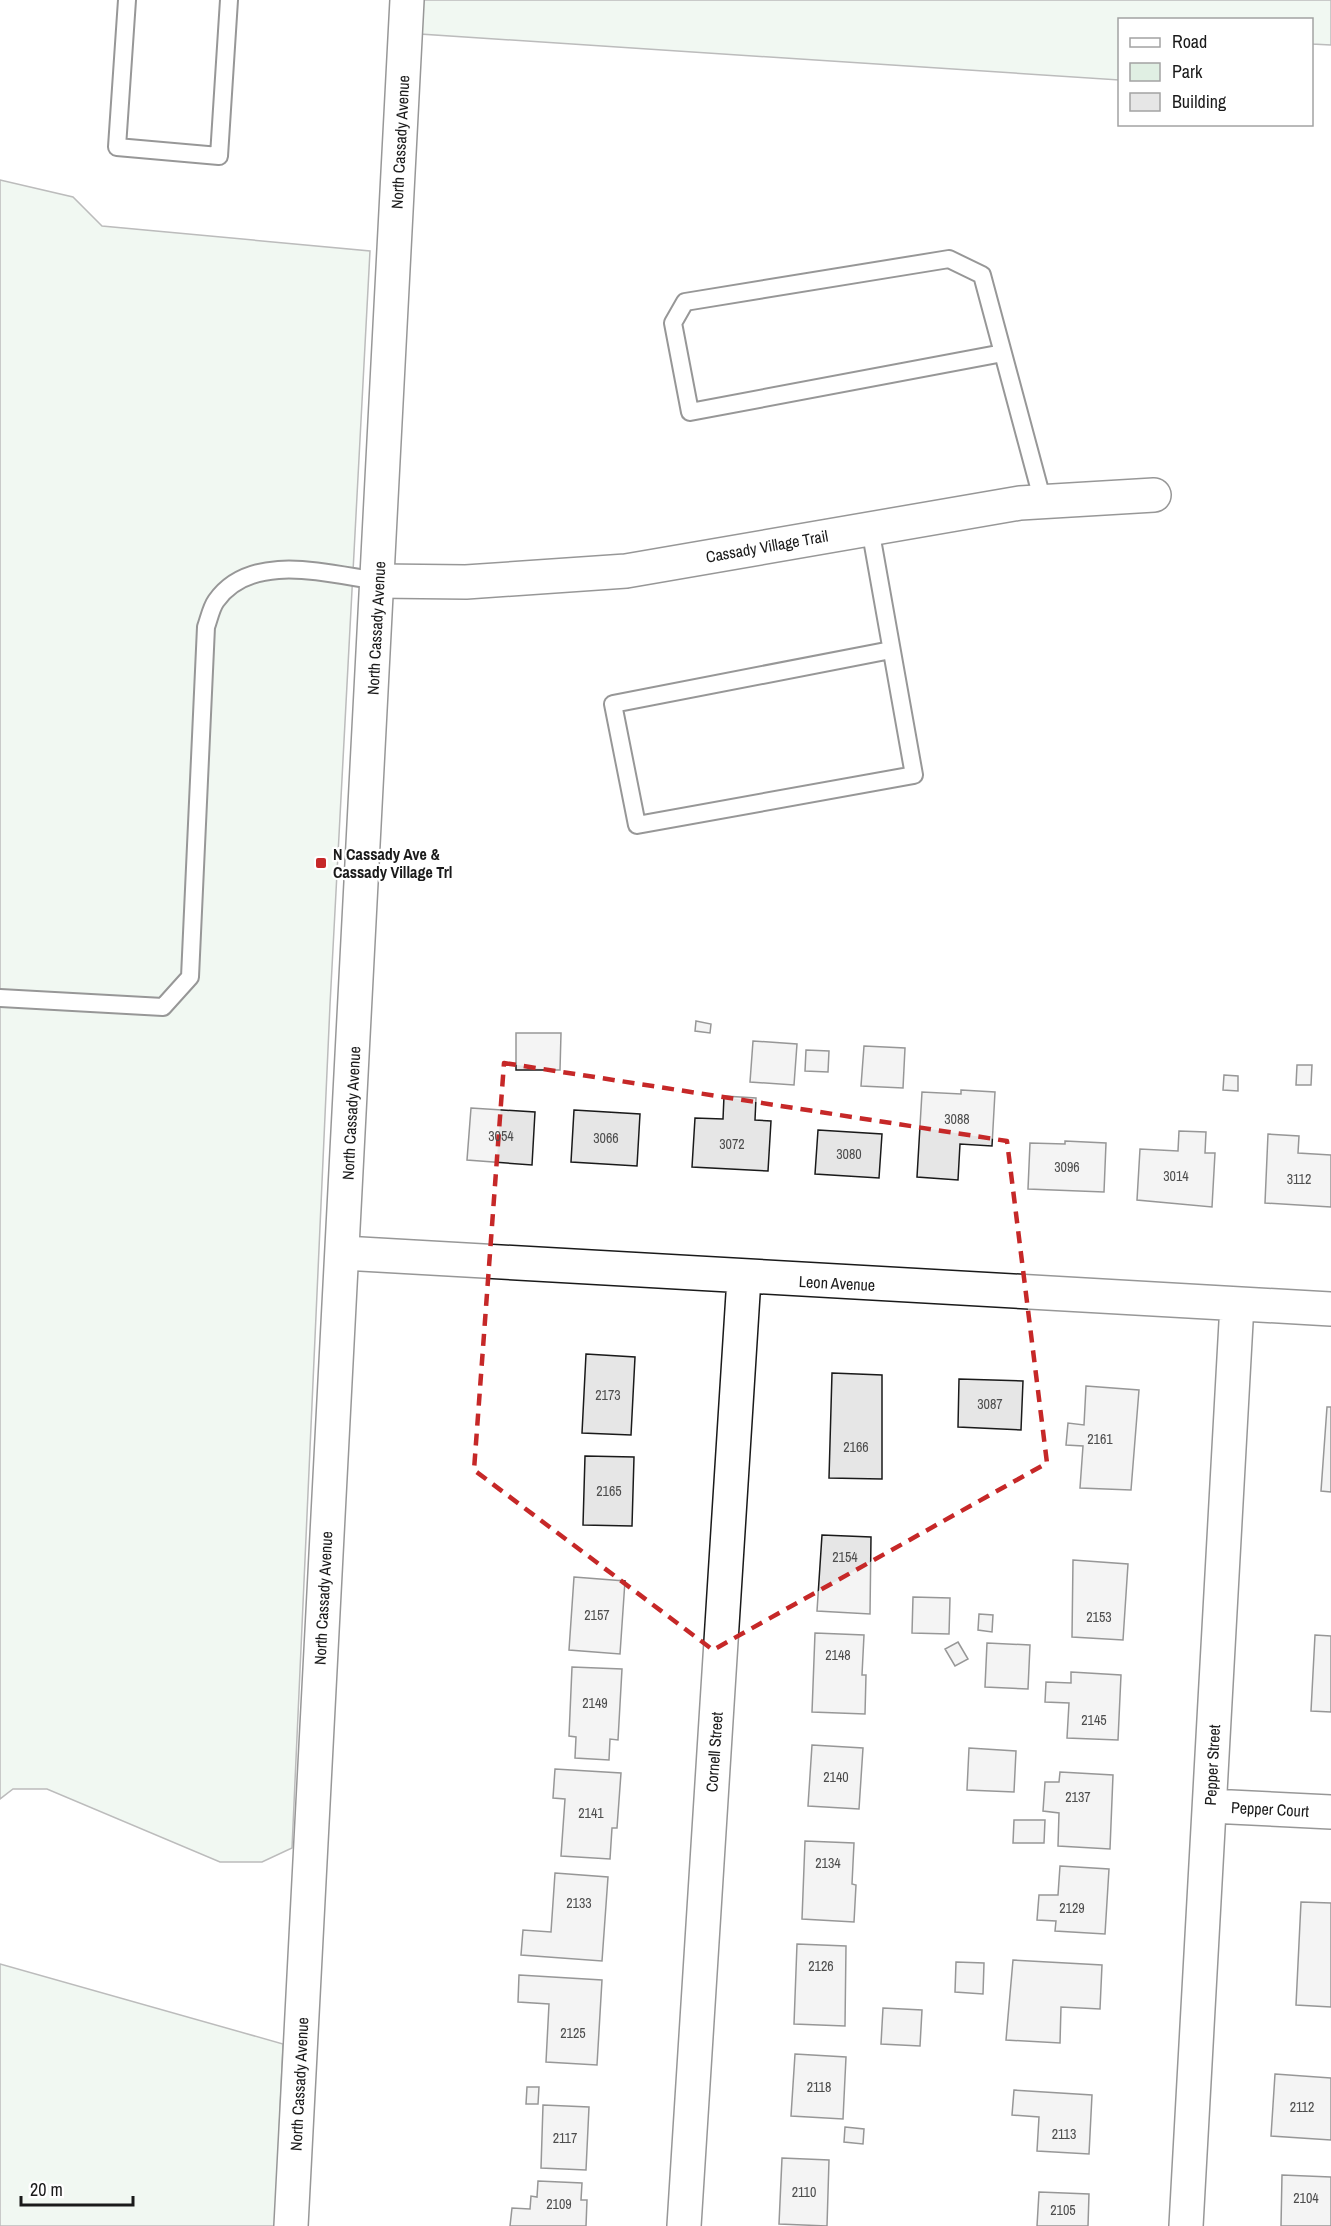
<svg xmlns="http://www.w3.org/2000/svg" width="1331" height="2226" viewBox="0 0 1331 2226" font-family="'Archivo Narrow',sans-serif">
	<rect width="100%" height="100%" fill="#fff"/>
	<path fill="#e0efe3" stroke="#6a6a6a" stroke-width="1.5" d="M421 0H1331V45L1312 44V20H1120L1119 80 420 34Z
		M0 180 73 197 102 226 370 251 330 1005 292 1848 262 1862H220L47 1789H13L0 1799Z
		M0 1964 283 2044 275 2226H0Z"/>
	<path fill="#e6e6e6" stroke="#1a1a1a" stroke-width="1.5" d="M696 1021 711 1024 710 1033 695 1031Z
		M516 1033H561L560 1070H516Z
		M753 1041 797 1044 794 1085 750 1082Z
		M864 1046 905 1048 903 1088 861 1086Z
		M806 1050 829 1051 828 1072 805 1071Z
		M1297 1065H1312L1311 1085H1296Z
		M1224 1075 1238 1076V1091L1223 1090Z
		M961 1090 995 1092 992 1146 960 1144 958 1180 917 1177 922 1092 961 1094Z
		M724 1096 756 1098 755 1120 771 1121 768 1171 692 1167 695 1118 723 1119Z
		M471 1108 535 1112 532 1165 467 1160Z
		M574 1110 640 1114 637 1166 571 1162Z
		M818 1130 882 1134 879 1178 815 1174Z
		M1179 1131 1206 1132 1205 1153H1215L1212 1207 1137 1200 1140 1149 1178 1151Z
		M1268 1134 1299 1136 1298 1153 1331 1155V1207L1265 1203Z
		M1065 1141 1106 1143 1104 1192 1028 1189 1030 1143 1065 1144Z
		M586 1354 635 1357 631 1435 582 1433Z
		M832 1373 882 1375V1479L829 1478Z
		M959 1379 1023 1381 1021 1430 958 1427Z
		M1086 1386 1139 1390 1131 1490 1080 1488 1083 1446 1066 1445 1068 1423 1084 1425Z
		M1327 1407H1331V1492L1321 1491Z
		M585 1456 634 1457 632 1526 583 1525Z
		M822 1535 871 1537 870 1614 817 1611Z
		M1073 1560 1128 1564 1123 1640 1072 1637Z
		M574 1577 625 1581 620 1654 569 1650Z
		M913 1597 950 1598 949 1634 912 1633Z
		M979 1614 993 1615 992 1632 978 1630Z
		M815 1633 864 1635 862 1675H866L865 1714 812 1712Z
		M1315 1635 1331 1636V1712L1311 1711Z
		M958 1642 968 1659 955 1666 945 1649Z
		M987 1643 1030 1645 1028 1689 985 1687Z
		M572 1667 622 1669 618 1740 610 1739 609 1760 575 1758 576 1737 569 1736Z
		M1071 1672 1121 1675 1118 1740 1067 1738 1069 1703 1045 1702 1046 1682 1071 1683Z
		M812 1745 863 1748 859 1809 808 1806Z
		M969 1748 1016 1751 1014 1792 967 1790Z
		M555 1769 621 1773 617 1828H612L610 1859 561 1856 565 1799 553 1798Z
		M1060 1772 1113 1775 1110 1849 1058 1846 1059 1813 1043 1811 1045 1782H1059Z
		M1014 1820H1045L1044 1843H1013Z
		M805 1841 854 1843 852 1884 856 1885 854 1922 802 1919Z
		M1060 1866 1109 1869 1105 1934 1055 1931 1056 1921 1037 1920 1039 1895H1058Z
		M555 1873 608 1877 602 1961 521 1955 523 1930 551 1932Z
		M1301 1902 1331 1903V2007L1296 2005Z
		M797 1944 846 1946 845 2026 794 2024Z
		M1013 1960 1102 1965 1100 2009 1061 2007 1060 2043 1006 2040Z
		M956 1962 984 1963 983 1994 955 1992Z
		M519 1975 602 1980 597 2065 546 2062 549 2004 518 2002Z
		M883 2008 922 2010 920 2046 881 2044Z
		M795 2054 846 2057 843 2119 791 2116Z
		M1275 2074 1331 2078V2140L1271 2136Z
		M527 2087H539L538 2104H526Z
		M1014 2090 1092 2095 1089 2154 1037 2151 1039 2117 1012 2115Z
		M543 2105 589 2107 586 2170 541 2168Z
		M845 2127 864 2129 863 2144 844 2142Z
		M782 2158 829 2160 827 2226 779 2224Z
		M1282 2175 1331 2177V2226H1281Z
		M538 2181 582 2183 581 2200H587L586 2226H510L512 2208 530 2209 531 2196 537 2197Z
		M1039 2192 1089 2194 1088 2226H1037Z"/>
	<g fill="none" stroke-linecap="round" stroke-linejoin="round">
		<defs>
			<path id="lane" d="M127 0 117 147 219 156 229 0
				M1003 353 690 412 673 323 685 302 949 259 982 275 1043 502
				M870 528 914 775 637 825 613 704 891 650
				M0 998 163 1007 190 977 206 627C209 619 211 608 216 601 251 551 328 574 378 581"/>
			<path id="street" d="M378 581 466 582 626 571 1020 503 1154 495
				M343 1253 1331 1309
				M1210 1806 1331 1812
				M684 2226 744 1278
				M1186 2226 1237 1304"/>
			<path id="secondary" d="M291 2226 407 0"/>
		</defs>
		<use href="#lane" stroke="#1a1a1a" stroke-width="20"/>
		<use href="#street" stroke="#1a1a1a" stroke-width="36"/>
		<use href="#secondary" stroke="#1a1a1a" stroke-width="36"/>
		<use href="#lane" stroke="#fff" stroke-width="16"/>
		<use href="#street" stroke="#fff" stroke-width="33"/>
		<use href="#secondary" stroke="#fff" stroke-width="33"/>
	</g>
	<path d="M0 0H1331V2226H0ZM504 1063 1007 1141 1047 1463 713 1650 474 1470Z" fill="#fff" fill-opacity=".55" fill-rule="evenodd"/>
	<path fill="none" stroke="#c62828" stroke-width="4.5" stroke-dasharray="12 8" stroke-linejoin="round" d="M504 1063 1007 1141 1047 1463 713 1650 474 1470Z"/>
	<rect fill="#c62828" stroke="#fff" stroke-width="2" x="315" y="857" width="12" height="12" rx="3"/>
	<g text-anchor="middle" stroke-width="4.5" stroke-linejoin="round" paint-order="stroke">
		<g font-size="14" fill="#4d4d4d">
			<text x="957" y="1124">3088</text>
			<text x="501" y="1141">3054</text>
			<text x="606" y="1143">3066</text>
			<text x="732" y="1149">3072</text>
			<text x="849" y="1159">3080</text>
			<text x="1067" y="1172">3096</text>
			<text x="1176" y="1181">3014</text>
			<text x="1299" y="1184">3112</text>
			<text x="608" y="1400">2173</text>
			<text x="990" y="1409">3087</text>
			<text x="1100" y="1444">2161</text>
			<text x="856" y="1452">2166</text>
			<text x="609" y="1496">2165</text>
			<text x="845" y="1562">2154</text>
			<text x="597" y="1620">2157</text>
			<text x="1099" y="1622">2153</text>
			<text x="838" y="1660">2148</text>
			<text x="595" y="1708">2149</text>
			<text x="1094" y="1725">2145</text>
			<text x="836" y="1782">2140</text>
			<text x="1078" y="1802">2137</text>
			<text x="591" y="1818">2141</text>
			<text x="828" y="1868">2134</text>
			<text x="579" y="1908">2133</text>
			<text x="1072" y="1913">2129</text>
			<text x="821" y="1971">2126</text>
			<text x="573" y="2038">2125</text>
			<text x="819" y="2092">2118</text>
			<text x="1302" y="2112">2112</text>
			<text x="1064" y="2139">2113</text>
			<text x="565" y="2143">2117</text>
			<text x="804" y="2197">2110</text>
			<text x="1306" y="2203">2104</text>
			<text x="559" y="2209">2109</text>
			<text x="1063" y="2215">2105</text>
		</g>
		<g font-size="16" fill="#1a1a1a" stroke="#fff">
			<text transform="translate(400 142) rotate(-87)" y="6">North Cassady Avenue</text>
			<text transform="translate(767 546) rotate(-10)" y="6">Cassady Village Trail</text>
			<text transform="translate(376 628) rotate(-87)" y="6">North Cassady Avenue</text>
			<text transform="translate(351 1113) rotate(-87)" y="6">North Cassady Avenue</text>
			<text transform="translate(837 1283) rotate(3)" y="6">Leon Avenue</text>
			<text transform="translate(323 1598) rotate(-87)" y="6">North Cassady Avenue</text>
			<text transform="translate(714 1752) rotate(-86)" y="6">Cornell Street</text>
			<text transform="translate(1212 1765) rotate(-87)" y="6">Pepper Street</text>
			<text transform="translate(1270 1809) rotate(3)" y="6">Pepper Court</text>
			<text transform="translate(299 2084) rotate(-87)" y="6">North Cassady Avenue</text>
		</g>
		<g font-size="16" font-weight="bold" fill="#1a1a1a" stroke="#fff" text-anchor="start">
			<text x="333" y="860">N Cassady Ave &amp;<tspan x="333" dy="18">Cassady Village Trl</tspan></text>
		</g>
	</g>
	<rect x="1118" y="18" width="195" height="108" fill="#ffffff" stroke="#a3a3a3" stroke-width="1.5"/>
	<rect x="1130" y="38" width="30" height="9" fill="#ffffff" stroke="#a3a3a3" stroke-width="1.5"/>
	<text x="1172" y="48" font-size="18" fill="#1a1a1a">Road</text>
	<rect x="1130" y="63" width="30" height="18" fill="#e0efe3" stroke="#a3a3a3" stroke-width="1.5"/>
	<text x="1172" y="78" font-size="18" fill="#1a1a1a">Park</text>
	<rect x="1130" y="93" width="30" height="18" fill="#e6e6e6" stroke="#a3a3a3" stroke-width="1.5"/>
	<text x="1172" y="108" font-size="18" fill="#1a1a1a">Building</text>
	<path d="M21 2196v9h112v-9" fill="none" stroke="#1a1a1a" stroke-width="3"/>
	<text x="30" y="2196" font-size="18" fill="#1a1a1a" stroke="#ffffff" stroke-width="4.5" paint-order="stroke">20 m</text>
</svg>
